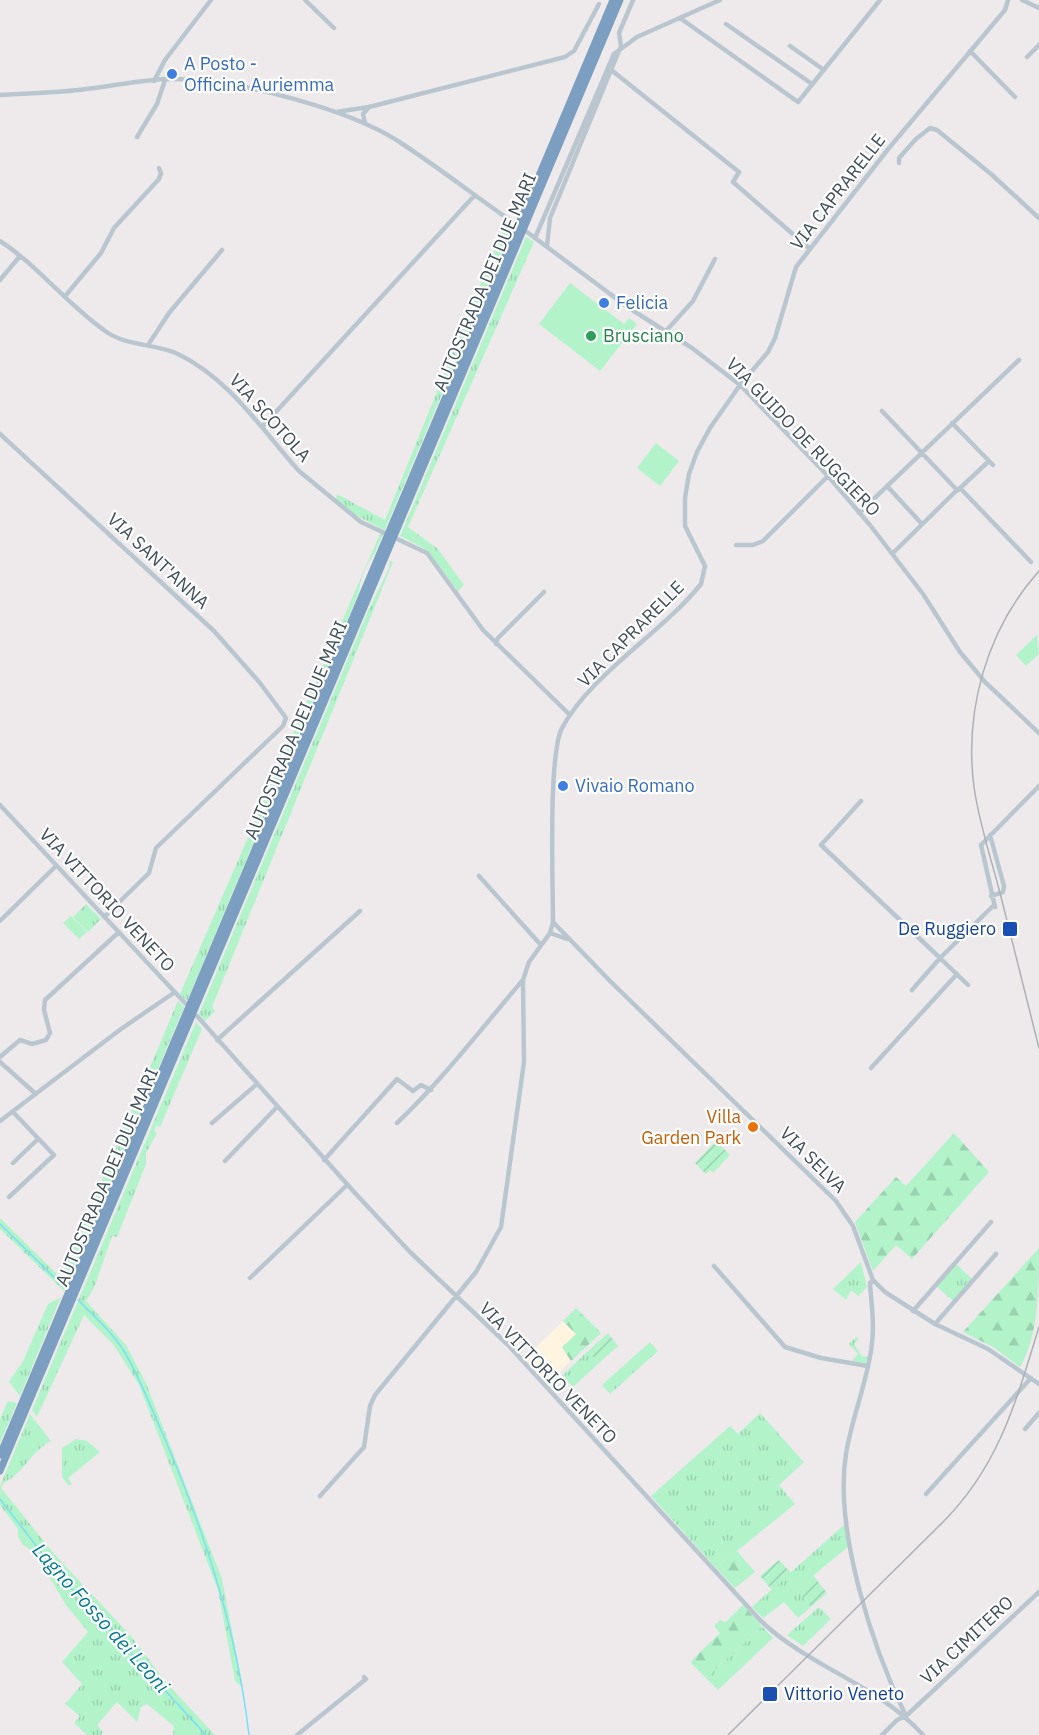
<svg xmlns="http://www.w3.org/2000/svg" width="1039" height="1735" viewBox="0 0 1039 1735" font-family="'IBM Plex Sans',sans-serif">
	<defs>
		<pattern id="grass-tufts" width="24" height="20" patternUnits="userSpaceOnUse" patternTransform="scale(1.5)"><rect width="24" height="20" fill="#b2f3ca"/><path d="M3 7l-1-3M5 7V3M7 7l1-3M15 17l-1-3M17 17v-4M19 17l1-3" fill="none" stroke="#9ad2b0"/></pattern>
		<pattern id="forest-firs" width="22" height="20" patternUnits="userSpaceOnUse" patternTransform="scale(1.5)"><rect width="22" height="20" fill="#b2f3ca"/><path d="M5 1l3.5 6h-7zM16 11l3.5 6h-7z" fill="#9ad2b0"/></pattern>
		<pattern id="garden-furrows" width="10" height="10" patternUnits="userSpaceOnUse" patternTransform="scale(1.5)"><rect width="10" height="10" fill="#b2f3ca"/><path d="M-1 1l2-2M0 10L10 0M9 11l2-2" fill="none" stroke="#9ad2b0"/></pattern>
	</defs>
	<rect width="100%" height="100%" fill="#eeeaeb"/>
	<path fill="#fef4df" d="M563 1321 576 1335 562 1347 571 1361 547 1384 524 1359Z"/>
	<path fill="url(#grass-tufts)" d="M505 224 512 228 375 553C367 563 360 579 359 592L187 1001 180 994 382 529 350 512 336 499 337 494 385 520Z
		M526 237 534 242 408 527 438 549 464 585 458 591 427 550 400 536Z
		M390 561 393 562 212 1007 215 1011 205 1021 199 1014 368 611 389 568Z
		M86 904 101 919 88 932 73 917Z
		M178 1001 184 1007 70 1278 63 1272Z
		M196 1022 202 1029 160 1127 156 1126 154 1131 157 1133 146 1153V1164L117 1237 112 1236 94 1288 86 1301 126 1345 146 1383 222 1579 243 1688 235 1681 218 1590 139 1385 113 1344 84 1315 37 1417 32 1410Z
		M0 1218 67 1284 64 1291 0 1229Z
		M861 1262 867 1287 858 1296 851 1290 846 1300 833 1289Z
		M956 1264 972 1279 953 1301 936 1286Z
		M61 1297 20 1396 9 1382 23 1361 48 1304Z
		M856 1337 859 1339 854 1344 862 1356 868 1357 866 1363 852 1361 858 1354 849 1344Z
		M650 1342 658 1351 610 1394 602 1385Z
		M588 1351 599 1363 573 1387 562 1376Z
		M8 1401 17 1403 0 1443V1419Z
		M760 1413 804 1462 779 1485 795 1504 716 1568 651 1496 730 1426 738 1434Z
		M30 1414 51 1441C31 1451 23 1475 3 1483L1 1488 55 1555 131 1636 165 1681 215 1735H173L174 1726 147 1704 141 1707 137 1722 117 1702 97 1725 103 1732 101 1735H87L74 1723 80 1716 65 1704 82 1684 62 1662 88 1632 66 1605 35 1553 23 1545 18 1537V1529L0 1505V1486Z
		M76 1439 87 1441 100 1452 68 1478 72 1484 69 1486 62 1477V1448Z
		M845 1524 849 1546 797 1589 811 1607 798 1618 784 1602 763 1618 752 1607Z
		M819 1607 831 1619 803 1646 787 1635Z
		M762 1626 773 1638 718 1690 706 1678Z"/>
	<path fill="url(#forest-firs)" d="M954 1133 989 1172 912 1259 896 1245 873 1271 855 1222 896 1177 906 1186Z
		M1039 1248C1039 1286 1039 1336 1020 1367L993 1347 963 1332Z
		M576 1308 601 1333 571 1361 562 1347 576 1334 563 1321Z
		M737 1551 755 1572 735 1588 716 1568Z
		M743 1605 762 1626 706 1678 691 1663 692 1660 720 1633 714 1626 720 1620 726 1622Z"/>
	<path fill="url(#garden-furrows)" d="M716 1141 730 1155 713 1173 710 1170 706 1174 695 1163Z
		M608 1333 618 1346 599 1363 588 1351Z
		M779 1560 791 1573 772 1590 760 1576Z
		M813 1575 827 1593 811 1607 797 1589Z"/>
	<path fill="#b2f3ca" d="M570 283 624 324 629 318 637 324 600 371 539 324Z
		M656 443 679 461 660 486 637 468Z
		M1037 635 1039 654 1026 666 1016 655Z
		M71 916 87 932 79 939 63 923Z"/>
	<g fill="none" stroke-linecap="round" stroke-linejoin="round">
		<path stroke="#79dff6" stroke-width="1.5" d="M0 1224 65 1288
			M78 1300C94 1316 112 1332 124 1351 139 1376 149 1403 161 1430 203 1526 237 1630 249 1735
			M0 1499 58 1574 206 1735"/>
		<path stroke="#b9c6d0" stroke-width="4.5" d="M305 0 334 28
			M1022 0 1039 8
			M680 18 798 102 880 0
			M726 24 812 84
			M790 46 824 70
			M970 51 1015 97
			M1027 57 1039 45
			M610 69 739 172 733 182 809 248
			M154 81 165 60 211 0
			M0 95C29 93 58 93 86 89 114 86 144 79 172 79 235 79 346 108 398 141 438 167 475 196 514 223
			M336 112 369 107 565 57 574 51 599 4
			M365 123 363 114 369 107
			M137 137 157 104 165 80
			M899 163V158L916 139 930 128 937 130 991 174 1039 218
			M527 232 629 308 692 348 740 385 828 476 870 525 923 594 960 652 985 682 1039 733
			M535 238 614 54 637 37 720 0
			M0 241C40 267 69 307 108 333 128 346 157 344 178 354 231 380 261 429 299 471L361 522 427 553 483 630 570 715
			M547 246 550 218 621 46 619 33 633 0
			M0 280 20 256
			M66 295 101 253 114 228 159 179 161 173 159 168
			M666 331 693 301 715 259
			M148 345 169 313 222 250
			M882 411 957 490 893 553
			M952 423 993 465
			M262 427 474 196
			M0 434 214 631 260 683 286 718 283 726 156 848 149 873 104 917
			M887 486 921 523
			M960 488 1031 562
			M958 490 989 461
			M859 513 1019 360
			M736 545H753L763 541 828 476
			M496 644 498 638 544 592
			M861 801 821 845 940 958 994 905
			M0 805 185 1003
			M990 835 1004 886 1003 892 991 896
			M479 876 541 945
			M995 907 981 845 1039 786
			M0 921 56 866
			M553 922 610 981 836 1201 853 1226 873 1280 885 1292 935 1324 988 1349 1039 1384
			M550 933 567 939
			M912 990 940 958 968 985
			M197 1016 355 1193 410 1252 508 1345 760 1620C808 1667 878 1684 923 1735
			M217 1040 360 911
			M0 1057 20 1040 32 1044 46 1040 50 1033 44 1010 45 1000 119 932
			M0 1062 36 1094
			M871 1068 957 974
			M0 1121 121 1029 175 992
			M212 1123 257 1084
			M397 1123C443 1079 481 1029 522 981
			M324 1160 397 1079 413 1091 421 1085 431 1090
			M225 1161 277 1107
			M13 1163 38 1139
			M9 1197 54 1155 13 1112
			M714 1266 785 1347 821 1358 868 1366
			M250 1278 347 1185
			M873 1280 870 1283C871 1303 875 1323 872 1343 868 1381 852 1416 846 1454 834 1530 872 1646 905 1714
			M913 1311 991 1222
			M935 1324 996 1254
			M1025 1429 1039 1413
			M926 1494 1031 1378
			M320 1496 364 1447 370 1406 375 1395 476 1272 501 1227 524 1062 523 980 529 962 550 933 553 922C553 885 548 755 562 728 591 674 662 633 701 584L705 566 685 526V498L689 474 697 452 710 428 740 385 768 352 775 338 796 267 889 148 1005 10 1008 0
			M297 1735 366 1679 364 1677
			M882 1735 897 1720 906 1716 1039 1592"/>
		<path stroke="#7c9fc1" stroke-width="7" d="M0 1455 613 0
			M0 1471 620 0"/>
		<path stroke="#acb0b7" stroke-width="1.5" d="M1039 571C987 629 964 710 974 787 979 823 991 858 1000 893 1013 945 1026 997 1039 1048
			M728 1735 944 1521C1000 1464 1016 1401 1039 1327"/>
	</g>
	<g fill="#3f7fe0" stroke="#fff" stroke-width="2">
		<circle cx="172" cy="74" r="6"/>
		<circle cx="604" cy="303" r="6"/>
		<circle cx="563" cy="786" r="6"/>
	</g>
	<circle fill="#2e9e5b" stroke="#fff" stroke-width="2" cx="591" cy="336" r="6"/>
	<g fill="#1a4fb4" stroke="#fff" stroke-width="2">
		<rect x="1002" y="921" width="16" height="16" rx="3"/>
		<rect x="762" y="1686" width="16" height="16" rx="3"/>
	</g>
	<circle fill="#e8710a" stroke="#fff" stroke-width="2" cx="753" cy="1127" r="6"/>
	<g text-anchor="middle" stroke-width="4.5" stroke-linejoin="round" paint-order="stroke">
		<g font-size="18" fill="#366cbe" stroke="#fff" text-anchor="start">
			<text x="184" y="70">A Posto -<tspan x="184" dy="21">Officina Auriemma</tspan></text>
			<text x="616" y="309">Felicia</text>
			<text x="575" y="792">Vivaio Romano</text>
		</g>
		<g font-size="18" fill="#414f5a" stroke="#fff">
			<text transform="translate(838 192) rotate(-52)" y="6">VIA CAPRARELLE</text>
			<text transform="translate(485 282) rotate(-67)" y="6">AUTOSTRADA DEI DUE MARI</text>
			<text transform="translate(270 418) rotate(48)" y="6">VIA SCOTOLA</text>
			<text transform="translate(803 437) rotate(46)" y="6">VIA GUIDO DE RUGGIERO</text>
			<text transform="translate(158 561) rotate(43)" y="6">VIA SANT'ANNA</text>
			<text transform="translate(631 634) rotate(-45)" y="6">VIA CAPRARELLE</text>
			<text transform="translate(296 730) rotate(-67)" y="6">AUTOSTRADA DEI DUE MARI</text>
			<text transform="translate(107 900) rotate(47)" y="6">VIA VITTORIO VENETO</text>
			<text transform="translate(813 1160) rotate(45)" y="6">VIA SELVA</text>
			<text transform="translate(107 1177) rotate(-67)" y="6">AUTOSTRADA DEI DUE MARI</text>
			<text transform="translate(548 1373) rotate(46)" y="6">VIA VITTORIO VENETO</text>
			<text transform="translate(967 1640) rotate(-43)" y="6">VIA CIMITERO</text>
		</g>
		<g font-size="18" fill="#27864d" stroke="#fff" text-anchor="start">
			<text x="603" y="342">Brusciano</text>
		</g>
		<g font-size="18" fill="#164399" stroke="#fff" text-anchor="end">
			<text x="996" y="935">De Ruggiero</text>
			<text x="784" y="1700" text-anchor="start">Vittorio Veneto</text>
		</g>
		<g font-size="18" fill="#c56008" stroke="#fff" text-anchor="end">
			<text x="741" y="1123">Villa<tspan x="741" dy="21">Garden Park</tspan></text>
		</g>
		<g font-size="20" font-style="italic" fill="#037b97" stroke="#fff">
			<text transform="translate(101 1618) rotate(48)" y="7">Lagno Fosso dei Leoni</text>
		</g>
	</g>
</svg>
